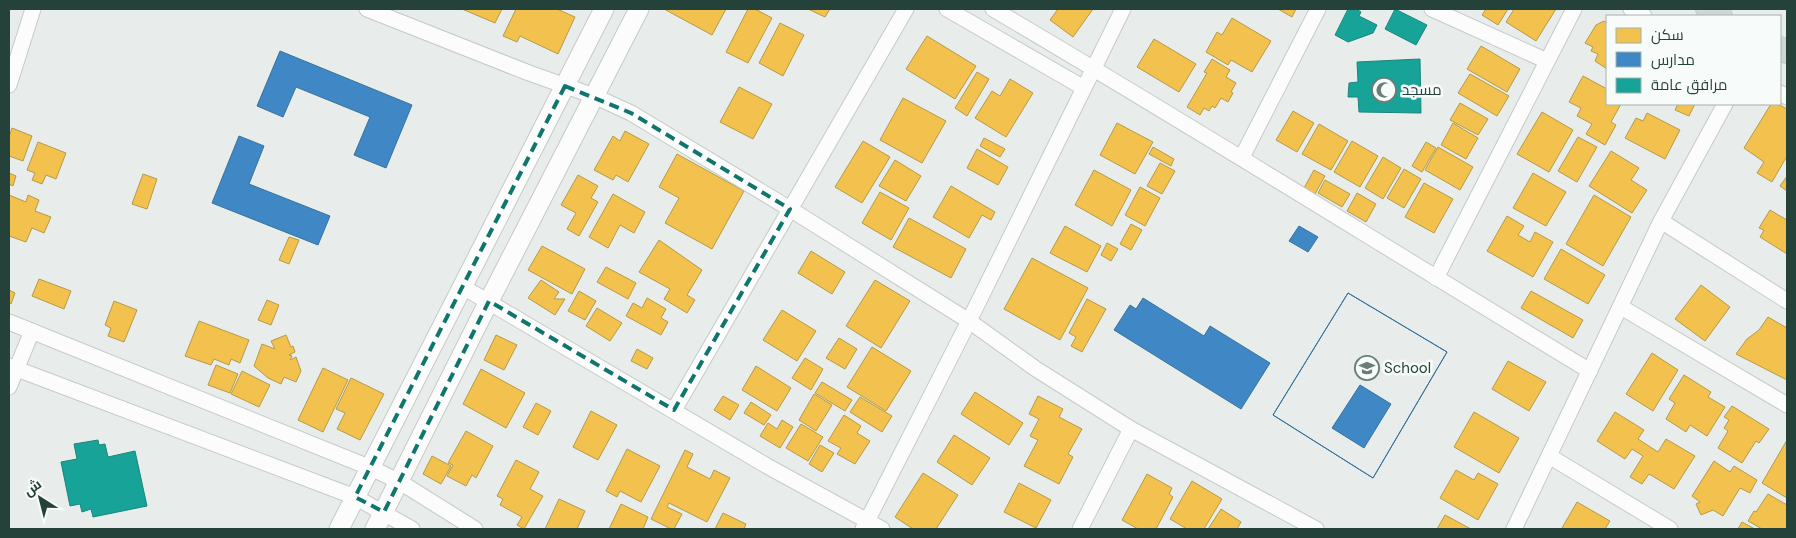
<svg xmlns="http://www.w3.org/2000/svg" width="1796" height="538" viewBox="0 0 1796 538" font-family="'DM Sans',Cairo,sans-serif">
	<rect width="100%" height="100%" fill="#e8edeb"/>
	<path fill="#f2c14e" stroke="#b49b48" d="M462 9H502L495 23Z
		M516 9H557L575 17 558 54 520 36 517 42 503 36Z
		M664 9H726L712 35Z
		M748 9H755L772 18 748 63 726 52Z
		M808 9H830L825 17Z
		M1058 9H1093L1073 37 1050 20Z
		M1278 9H1296L1292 17Z
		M1486 9H1508L1498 25 1482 15Z
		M1514 9H1556L1536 41 1506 22Z
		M1232 18 1271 41 1252 72 1231 60 1228 65 1206 52 1217 32 1222 35Z
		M1604 21 1607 23V69L1595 61 1598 54 1591 51 1593 47 1585 43 1596 25Z
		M780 23 804 35 783 76 759 63Z
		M927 36 976 66 955 99 906 69Z
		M1154 39 1196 64 1179 92 1137 67Z
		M1481 46 1520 69 1507 92 1467 69Z
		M1212 59 1230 70 1226 77 1236 83 1231 92 1233 93 1228 102 1221 98 1215 108 1212 106 1209 111 1204 108 1200 115 1187 107 1207 73 1204 72Z
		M977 72 989 79 967 116 955 108Z
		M1470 74 1509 96 1497 116 1458 93Z
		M1583 76 1607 89V104H1621L1611 122 1616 125 1605 145 1586 134 1592 124 1577 116 1581 108 1569 102Z
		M1010 79 1033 93 1006 137 975 118 992 91 1000 96Z
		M739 87 772 104 753 139 720 122Z
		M903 98 946 121 922 163 880 140Z
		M1460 103 1488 119 1478 135 1450 120Z
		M1678 104H1695L1689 116 1675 110Z
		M1771 104H1778L1787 109V156L1772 182 1757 173 1764 162 1744 148Z
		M1293 111 1314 123 1297 152 1276 140Z
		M1542 112 1573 130 1549 172 1517 154Z
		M1647 113 1680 130 1665 159 1625 138 1636 118 1643 121Z
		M1117 123 1153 142 1135 174 1100 155Z
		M1453 123 1478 138 1466 159 1441 145Z
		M1319 124 1348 141 1331 170 1302 154Z
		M12 128 32 136 23 161 9 156V137Z
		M625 131 649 144 628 182 616 175 613 180 594 170 613 136 620 141Z
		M1578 137 1597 147 1577 182 1558 171Z
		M984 138 1005 149 1000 157 980 146Z
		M863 141 890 157 862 203 835 187Z
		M1352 141 1378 156 1360 187 1334 172Z
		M38 142 66 153 56 179 46 175 42 184 32 180 35 173 27 170Z
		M1426 142 1436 148 1422 172 1412 166Z
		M1153 147 1174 159 1171 166 1149 154Z
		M1438 147 1473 167 1460 190 1425 170Z
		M977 149 1008 167 998 185 967 168Z
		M1611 151 1639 168 1631 180 1647 190 1632 213 1589 186Z
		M677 154 744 191 712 249 665 223 679 198 659 187Z
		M1383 157 1401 168 1383 199 1365 188Z
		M895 160 921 176 906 201 879 186Z
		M1160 163 1175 171 1162 194 1147 186Z
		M1404 169 1421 179 1404 208 1387 198Z
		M1094 170 1131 190 1112 226 1075 205Z
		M1314 170 1325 176 1315 194 1304 188Z
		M9 173 16 176 13 186 9 184Z
		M1533 173 1566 192 1546 226 1513 208Z
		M143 174 157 179 147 209 132 204Z
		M578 175 598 186 591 198 598 202 579 236 567 229 576 213 561 205Z
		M1787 176V191L1780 186Z
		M1325 180 1350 194 1342 207 1318 193Z
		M1424 183 1453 199 1434 233 1405 217Z
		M951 186 995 212 991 220 982 215 969 238 933 217Z
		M1140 187 1160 198 1145 226 1125 215Z
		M880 192 909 208 891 240 862 223Z
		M1357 193 1376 204 1366 222 1347 211Z
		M613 194 645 212 634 233 620 225 608 248 589 237Z
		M9 195 26 202 28 195 39 200 35 211 51 217 44 233 32 228 26 242 9 236Z
		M1594 195 1631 217 1603 266 1566 244Z
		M1770 210 1787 220V254L1760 237 1764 230 1759 228Z
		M1507 216 1524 226 1518 235 1530 242 1535 232 1553 242 1533 277 1487 251Z
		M909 218 966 249 951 278 893 247Z
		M1131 224 1142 230 1131 250 1120 244Z
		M1065 226 1101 246 1087 272 1050 253Z
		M289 237 299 240 289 264 279 260Z
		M659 240 702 270 687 295 695 300 687 313 664 299 670 289 639 272Z
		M1107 243 1118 249 1111 261 1101 255Z
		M542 246 585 269 572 294 528 270Z
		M1561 249 1605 275 1588 304 1544 279Z
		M811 251 845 272 832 294 798 273Z
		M1032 258 1088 288 1060 340 1004 309Z
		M606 267 636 283 628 299 597 282Z
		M39 279 71 291 64 309 32 296Z
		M541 280 559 292 554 299H565L555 315 528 298Z
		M875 280 910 301 881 348 846 326Z
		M1701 285 1730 307 1705 341 1675 319Z
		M9 290 15 293 11 304 9 303Z
		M579 291 596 301 585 320 568 311Z
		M1531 291 1583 320 1573 338 1521 308Z
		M647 298 666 309 661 318 668 322 661 335 626 316 633 303 642 308Z
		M1087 299 1106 309 1082 352 1071 346 1076 337 1069 333Z
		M267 300 279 305 271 325 258 320Z
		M114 301 137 310 124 342 108 336 111 328 105 325Z
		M597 308 622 323 610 341 586 326Z
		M782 310 816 331 797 361 763 340Z
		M1768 317 1787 328V380L1736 354 1747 339 1759 330Z
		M199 321 249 340 240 363 231 359 229 365 214 359 211 365 185 356Z
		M286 335 291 347 293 346 295 352 289 355 292 356 290 360 296 357 301 371 296 382 284 377 281 384 268 378 254 366 262 344 275 349 271 341Z
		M496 335 517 345 504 370 484 360Z
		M839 338 857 349 845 369 826 358Z
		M872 347 911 371 886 411 847 387Z
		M637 349 653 358 647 369 631 361Z
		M1652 353 1678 370 1653 411 1626 394Z
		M805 358 823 369 811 390 792 378Z
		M1508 361 1546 382 1529 411 1492 389Z
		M216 365 238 374 230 393 208 385Z
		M756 366 791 388 777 411 742 390Z
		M323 368 348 380 323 432 298 420Z
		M481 369 525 393 506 428 463 404Z
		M242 371 270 385 259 407 231 394Z
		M1684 375 1711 392 1708 397 1725 407 1707 436 1690 425 1686 432 1666 419 1675 403 1669 399Z
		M351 378 384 394 360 440 337 429 345 413 336 409Z
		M822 382 852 400 845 411 815 393Z
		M975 392 1023 423 1009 445 961 414Z
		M814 394 832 405 816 431 799 420Z
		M723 396 739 405 730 420 714 410Z
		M1038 396 1063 409 1059 417 1082 429 1068 454 1073 457 1059 484 1024 466 1038 440 1030 436 1039 419 1029 414Z
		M860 397 892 416 882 432 850 412Z
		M751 402 771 415 764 425 744 413Z
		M536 403 551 411 538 435 523 427Z
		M1732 406 1769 429 1759 443 1756 441 1742 463 1718 448 1728 431 1724 428 1729 420 1724 417Z
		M591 411 617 425 598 460 573 447Z
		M1474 412 1519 438 1499 473 1454 447Z
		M1615 412 1644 430 1638 439 1658 452 1666 439 1695 456 1674 489 1649 474 1642 484 1630 477 1643 456 1632 449 1625 459 1597 441Z
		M844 415 861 426 857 433 870 441 855 464 837 454 841 448 828 441Z
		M782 420 793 427 780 448 760 436 768 423 777 429Z
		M801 424 823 437 808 461 786 448Z
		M466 431 493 446 476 478 472 475 466 486 447 476 453 465 448 463Z
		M954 435 990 458 972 485 937 462Z
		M1787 440V498L1762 483Z
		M820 445 834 453 822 472 809 464Z
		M627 449 660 466 641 502 620 491 617 497 606 491Z
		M685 450 693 454 687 467 710 479 714 470 730 478 707 522 669 503 667 507 682 514 674 529H671L651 519Z
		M432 456 451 466 441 484 423 474Z
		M516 460 539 472 530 489 543 496 524 529 517 525 522 517 500 505 503 499 497 496Z
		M1714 461 1730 472 1734 466 1757 480 1750 493 1740 488 1723 516 1713 510 1701 515 1696 504 1700 502 1692 496Z
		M1456 470 1474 480 1478 473 1498 484 1478 520 1440 498Z
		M923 473 958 495 936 529H913L895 517Z
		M1147 474 1172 488 1169 494 1173 497 1156 529H1138L1122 520Z
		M1192 481 1222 499 1204 529H1187L1170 519Z
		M1019 483 1051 500 1036 528 1004 512Z
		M1768 494 1787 505V529H1762L1748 521 1754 511 1756 512Z
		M559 499 585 511 577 529H545Z
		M1577 502 1610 521 1605 529H1564L1562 528Z
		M621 504 648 517 643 529H609Z
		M1221 509 1241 522 1237 529H1208Z
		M723 513 746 524 744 529H715Z
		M1445 515 1471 529H1437Z
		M1742 522 1755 529H1738Z"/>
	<path fill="#3f88c5" stroke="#37739b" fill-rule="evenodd" d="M280 51 412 105 386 168 354 155 370 117 296 87 283 117 257 106Z
		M239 136 264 146 249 184 330 216 318 245 212 203Z
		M1299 226 1318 237 1308 252 1289 241Z
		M1348 293 1447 352 1373 478 1273 415ZM1360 385 1391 404 1364 448 1332 428Z
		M1348 293 1447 352 1373 478 1273 415Z
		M1143 298 1204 336 1210 326 1270 363 1241 409 1114 330 1130 305 1136 309Z"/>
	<path fill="#17a398" stroke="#1b867c" d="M1348 9H1356L1361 12 1359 16 1377 25 1373 33 1348 42 1335 35Z
		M1395 9 1427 25 1416 45 1385 29Z
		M1420 59 1421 113 1359 112 1358 97H1348L1349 83 1358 82 1357 62Z
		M98 440 99 445 105 444 108 457 135 451 147 506 93 517 91 509 82 512 80 504 70 506 61 462 77 459 74 444Z"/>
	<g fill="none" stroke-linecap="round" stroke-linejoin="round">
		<defs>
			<path id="minor" d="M367 9 529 73 594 96 631 113 790 209 969 321 1036 369 1131 429 1316 529
				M947 9 1084 88
				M993 9C1194 127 1391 251 1590 371
				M1432 9 1547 61
				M1631 9 1644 16
				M9 85 33 9
				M1780 93 1787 97
				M1242 157 1318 9
				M1661 221 1787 301
				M1436 278 1574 9
				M463 287 767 466 882 529
				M1621 307 1787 405
				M9 322 371 468 400 482 475 529
				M9 366 355 497 412 529
				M9 387 32 331
				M674 410 906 9
				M1549 456 1670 529
				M863 529 969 321 1123 9
				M1080 529 1131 429
				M1514 529 1661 221 1725 104"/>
			<path id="tertiary" d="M339 529 604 9
				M375 529 489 301 639 9"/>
			<path id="primary" d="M1707 9 1721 16
				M1780 48 1787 52"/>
		</defs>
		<use href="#minor" stroke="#c5cac8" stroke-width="17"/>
		<use href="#tertiary" stroke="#c5cac8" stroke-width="21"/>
		<use href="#primary" stroke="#c3ccc9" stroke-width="24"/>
		<use href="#minor" stroke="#fcfcfc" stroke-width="15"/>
		<use href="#tertiary" stroke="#fcfcfc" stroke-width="19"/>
		<use href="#primary" stroke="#cfd7d5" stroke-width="22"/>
	</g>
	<path fill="none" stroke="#0f766e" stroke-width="4" stroke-dasharray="10 6" stroke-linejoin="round" d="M565 86 631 113 790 209 674 410 489 301 384 512 355 497Z"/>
	<defs>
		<symbol id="mosque-ring" viewBox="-11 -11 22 22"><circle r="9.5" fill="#f7fbf9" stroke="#697e78" stroke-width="1.5"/><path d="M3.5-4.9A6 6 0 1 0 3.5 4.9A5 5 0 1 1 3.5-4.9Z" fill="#697e78"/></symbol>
		<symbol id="school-ring" viewBox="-11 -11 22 22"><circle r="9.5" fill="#f7fbf9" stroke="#697e78" stroke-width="1.5"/><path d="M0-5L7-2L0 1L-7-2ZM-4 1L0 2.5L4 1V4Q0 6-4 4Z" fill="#697e78"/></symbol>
	</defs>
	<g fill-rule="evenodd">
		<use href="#mosque-ring" x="1370" y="76" width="28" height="28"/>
		<use href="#school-ring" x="1353" y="354" width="28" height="28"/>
	</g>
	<g text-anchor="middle" stroke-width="5" stroke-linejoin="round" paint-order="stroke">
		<g font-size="15" fill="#24423a" stroke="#f7fbf9" text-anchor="start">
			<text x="1402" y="95">مسجد</text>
			<text x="1384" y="373">School</text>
		</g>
	</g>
	<rect width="1796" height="538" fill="none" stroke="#24423a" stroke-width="20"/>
	<rect x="1606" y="15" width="175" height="90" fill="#f7fbf9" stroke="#a3b1ad"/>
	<rect x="1616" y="28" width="25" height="15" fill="#f2c14e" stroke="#a3b1ad"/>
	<text x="1651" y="40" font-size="15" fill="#24423a">سكن</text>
	<rect x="1616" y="52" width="25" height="15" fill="#3f88c5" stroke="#a3b1ad"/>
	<text x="1651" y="65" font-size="15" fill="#24423a">مدارس</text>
	<rect x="1616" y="78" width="25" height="15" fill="#17a398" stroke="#a3b1ad"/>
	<text x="1651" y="90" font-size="15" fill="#24423a">مرافق عامة</text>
	<g transform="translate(40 498) rotate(324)" stroke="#f7fbf9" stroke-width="4" paint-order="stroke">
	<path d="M0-4L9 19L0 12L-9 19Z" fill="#24423a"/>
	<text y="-8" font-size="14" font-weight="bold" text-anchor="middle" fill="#24423a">ش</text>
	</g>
</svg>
